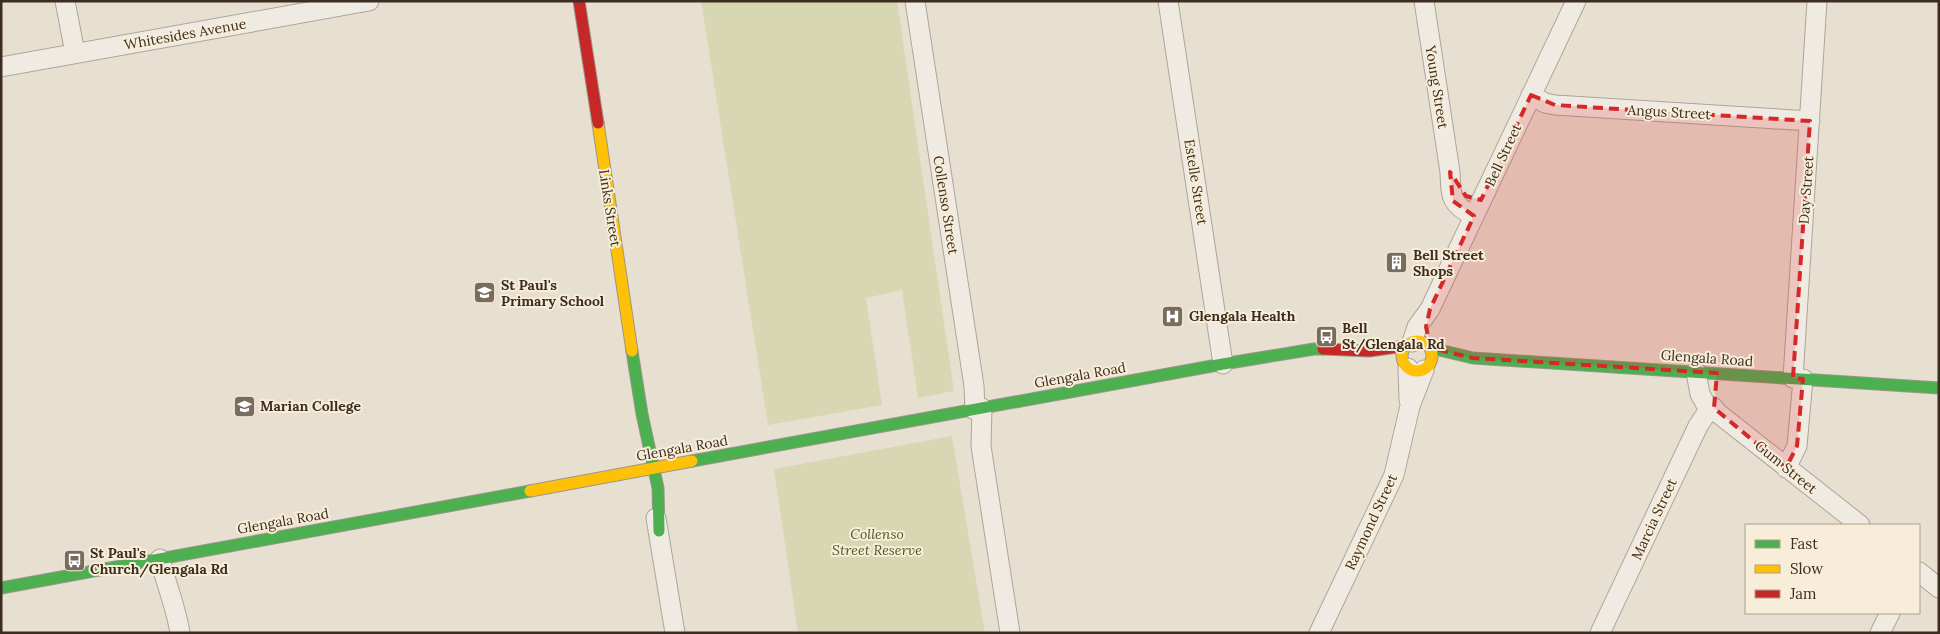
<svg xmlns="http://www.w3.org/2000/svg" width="1940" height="634" viewBox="0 0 1940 634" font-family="Lora,serif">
	<rect width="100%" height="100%" fill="#e7e0d1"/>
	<path fill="#d7d7b3" d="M701 1H897L954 391 918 398 902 290 866 298 882 405 768 425Z
		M952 436 985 633H798L774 469Z"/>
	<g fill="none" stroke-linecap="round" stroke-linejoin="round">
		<defs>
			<path id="street" d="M65 1 75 53
				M915 1 974 386 975 410
				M1168 1 1223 364
				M1424 1 1450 172C1451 197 1450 204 1474 216
				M1 67 369 1
				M1531 95 1545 103 1555 105 1810 121
				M1412 342 1417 327 1430 309 1576 1
				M1408 368 1409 400
				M1696 372 1700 394 1705 403 1860 525
				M1793 378 1817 1
				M982 408 981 446 1010 633
				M1786 468 1797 446 1803 379
				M656 518 675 633
				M160 559C166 584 176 607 180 633
				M1919 572 1939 588
				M1319 633 1394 475 1410 406 1424 370
				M1600 633 1698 426 1706 414 1714 408
				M1880 633 1890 613"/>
			<path id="fast" d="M1431 348 1473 358 1939 388
				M632 351 642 414 658 488 659 531
				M692 461 1223 364 1314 349H1323
				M1 588 530 491"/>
			<path id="slow" d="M598 123 632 351
				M1402 356a15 15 0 1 1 30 0a15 15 0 1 1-30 0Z
				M530 491 692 461"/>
			<path id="jam" d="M579 1 598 123
				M1323 349 1369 351 1405 346"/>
		</defs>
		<use href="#street" stroke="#ada599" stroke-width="21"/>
		<use href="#fast" stroke="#9c958a" stroke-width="13"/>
		<use href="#slow" stroke="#9c958a" stroke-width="13"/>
		<use href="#jam" stroke="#9c958a" stroke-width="13"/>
		<use href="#street" stroke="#efebe3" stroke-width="19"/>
		<use href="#fast" stroke="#4caf50" stroke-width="11"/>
		<use href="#slow" stroke="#ffc107" stroke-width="11"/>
		<use href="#jam" stroke="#c62828" stroke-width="11"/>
	</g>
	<path fill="#d62828" fill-opacity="0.2" stroke="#d62828" stroke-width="4" stroke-dasharray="10 6" stroke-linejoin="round" d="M1531 95 1555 105 1810 121 1793 378 1803 379 1797 446 1786 468 1714 408 1717 373 1473 358 1431 348 1426 327 1430 309 1474 216 1453 201 1450 172 1466 196 1481 200Z"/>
	<defs>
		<symbol id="building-square" viewBox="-11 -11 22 22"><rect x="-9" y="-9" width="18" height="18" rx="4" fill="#786c5e" stroke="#f7edd8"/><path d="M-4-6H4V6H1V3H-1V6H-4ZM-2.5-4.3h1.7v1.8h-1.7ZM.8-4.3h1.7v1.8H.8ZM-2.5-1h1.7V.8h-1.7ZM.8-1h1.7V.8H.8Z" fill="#fff"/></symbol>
		<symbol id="school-square" viewBox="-11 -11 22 22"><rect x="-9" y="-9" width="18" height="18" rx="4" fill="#786c5e" stroke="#f7edd8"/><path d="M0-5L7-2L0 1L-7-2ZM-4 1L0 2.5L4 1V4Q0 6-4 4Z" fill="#fff"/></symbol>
		<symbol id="hospital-square" viewBox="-11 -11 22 22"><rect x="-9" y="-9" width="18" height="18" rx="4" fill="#786c5e" stroke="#f7edd8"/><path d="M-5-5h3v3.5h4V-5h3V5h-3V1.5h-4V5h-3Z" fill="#fff"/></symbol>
		<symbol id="bus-square" viewBox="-11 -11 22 22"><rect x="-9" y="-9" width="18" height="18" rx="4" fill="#786c5e" stroke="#f7edd8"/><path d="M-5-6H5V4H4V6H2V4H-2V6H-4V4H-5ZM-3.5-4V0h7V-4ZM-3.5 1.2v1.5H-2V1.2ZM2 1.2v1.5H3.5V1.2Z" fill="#fff"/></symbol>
	</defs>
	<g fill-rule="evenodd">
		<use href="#building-square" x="1384" y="250" width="25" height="25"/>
		<use href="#school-square" x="472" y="280" width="25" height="25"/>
		<use href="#hospital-square" x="1160" y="304" width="25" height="25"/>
		<use href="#bus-square" x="1314" y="324" width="25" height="25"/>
		<use href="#school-square" x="232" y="394" width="25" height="25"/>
		<use href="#bus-square" x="62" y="548" width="25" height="25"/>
	</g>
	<g text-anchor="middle" stroke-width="4" stroke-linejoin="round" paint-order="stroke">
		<g font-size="14" fill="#3d2d20" stroke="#f7edd8">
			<text transform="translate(185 34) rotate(-10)" y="5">Whitesides Avenue</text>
			<text transform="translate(1437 87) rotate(81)" y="5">Young Street</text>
			<text transform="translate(1669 112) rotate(3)" y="5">Angus Street</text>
			<text transform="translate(1503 155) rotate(-65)" y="5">Bell Street</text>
			<text transform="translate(1196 182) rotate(81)" y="5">Estelle Street</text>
			<text transform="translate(1806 190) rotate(-86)" y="5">Day Street</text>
			<text transform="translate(946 205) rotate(81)" y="5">Collenso Street</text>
			<text transform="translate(610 208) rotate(81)" y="5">Links Street</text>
			<text transform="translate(1707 358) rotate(4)" y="5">Glengala Road</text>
			<text transform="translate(1080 375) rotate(-10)" y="5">Glengala Road</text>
			<text transform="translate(682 448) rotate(-10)" y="5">Glengala Road</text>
			<text transform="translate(1786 467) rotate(39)" y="5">Gum Street</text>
			<text transform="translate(1654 519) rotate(-65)" y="5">Marcia Street</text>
			<text transform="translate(283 521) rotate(-10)" y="5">Glengala Road</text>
			<text transform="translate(1371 522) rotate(-65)" y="5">Raymond Street</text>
		</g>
		<g font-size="14" font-weight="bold" fill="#3d2d20" stroke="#f7edd8" text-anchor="start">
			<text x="1413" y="260">Bell Street<tspan x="1413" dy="16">Shops</tspan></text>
			<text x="501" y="290">St Paul's<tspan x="501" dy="16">Primary School</tspan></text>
			<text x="1189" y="321">Glengala Health</text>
			<text x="1342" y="333">Bell<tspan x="1342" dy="16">St/Glengala Rd</tspan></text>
			<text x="260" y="411">Marian College</text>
			<text x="90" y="558">St Paul's<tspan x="90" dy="16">Church/Glengala Rd</tspan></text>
		</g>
		<g font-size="14" font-style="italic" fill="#4e5a26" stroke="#f7edd8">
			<text x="877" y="539">Collenso<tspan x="877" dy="16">Street Reserve</tspan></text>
		</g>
	</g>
	<rect width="1940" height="634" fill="none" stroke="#3d2d20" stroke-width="5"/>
	<rect x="1745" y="524" width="175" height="90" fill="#f7edd8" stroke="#ada08e"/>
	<rect x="1755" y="540" width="25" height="8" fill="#4caf50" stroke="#ada08e"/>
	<text x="1790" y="549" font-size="15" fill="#3d2d20">Fast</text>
	<rect x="1755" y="565" width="25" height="8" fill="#ffc107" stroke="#ada08e"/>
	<text x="1790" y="574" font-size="15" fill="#3d2d20">Slow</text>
	<rect x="1755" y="590" width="25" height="8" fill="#c62828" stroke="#ada08e"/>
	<text x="1790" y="599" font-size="15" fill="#3d2d20">Jam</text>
</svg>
